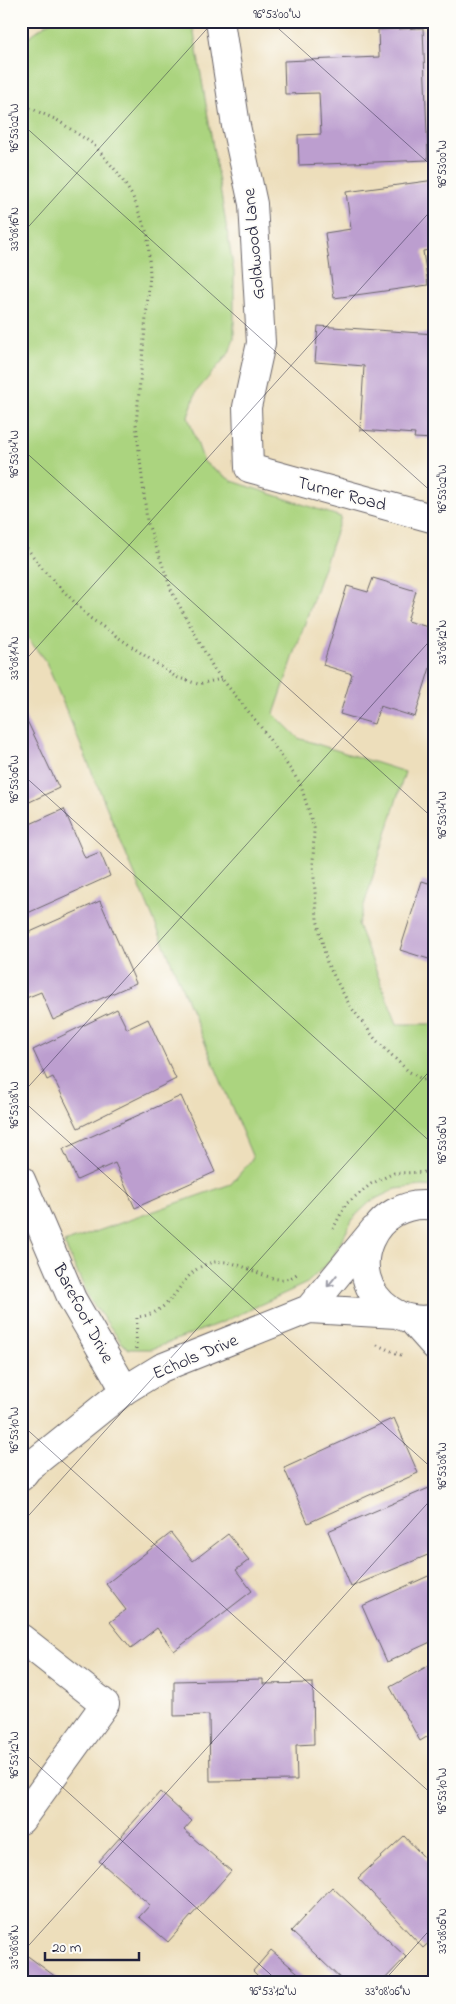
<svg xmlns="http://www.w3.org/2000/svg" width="456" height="2004" viewBox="0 0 456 2004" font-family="'Indie Flower',sans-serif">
	<rect width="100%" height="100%" fill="#fdfcf7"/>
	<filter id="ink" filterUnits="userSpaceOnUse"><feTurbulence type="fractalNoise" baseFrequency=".02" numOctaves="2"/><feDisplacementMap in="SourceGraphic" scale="10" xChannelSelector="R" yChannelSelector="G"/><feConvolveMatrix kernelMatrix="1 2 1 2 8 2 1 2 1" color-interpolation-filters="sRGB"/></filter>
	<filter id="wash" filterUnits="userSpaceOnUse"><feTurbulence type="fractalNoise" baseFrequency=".0096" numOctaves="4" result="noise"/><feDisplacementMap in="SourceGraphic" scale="20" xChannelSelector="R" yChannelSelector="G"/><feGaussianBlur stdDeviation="1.12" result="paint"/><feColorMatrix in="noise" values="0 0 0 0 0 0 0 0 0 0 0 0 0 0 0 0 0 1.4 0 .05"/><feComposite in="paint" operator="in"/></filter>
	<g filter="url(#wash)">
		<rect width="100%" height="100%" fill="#eddebb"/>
		<path fill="#abd47f" stroke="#667b5d" d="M51 21H192L234 272V338L229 353 196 392 188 417 204 462 232 481 341 517 274 714 298 738 405 772 358 925 397 1024H435V1187L422 1186 396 1189 371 1201 354 1217 332 1259 307 1283 225 1321 152 1349H129L123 1344 90 1300 64 1243 231 1184 253 1158 46 662 21 629V42Z"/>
		<g id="blocks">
			<path fill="#bc9ecf" d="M423 28 428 160 299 165 298 135 321 134 319 93 285 94 284 61 379 57 378 30Z
				M435 180V249L423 251 428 285 334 298 325 233 351 229 346 192Z
				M318 326 435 334V439L414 438 415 434 360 430 364 366 315 362Z
				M373 578 416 591 407 621 435 629V651L415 717 380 706 374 724 340 714 352 674 323 665 347 586 368 592Z
				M21 708 59 788 21 806Z
				M64 809 85 858 100 852 110 876 21 916V828Z
				M422 881 435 885V961L400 950Z
				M100 901 136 983 53 1020 41 992 21 1000V936Z
				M117 1009 127 1029 148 1019 176 1079 78 1128 53 1077 47 1080 33 1050Z
				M181 1096 215 1172 135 1208 115 1163 77 1180 63 1149Z
				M394 1418 418 1473 308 1523 284 1468Z
				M429 1488 435 1503V1552L351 1587 328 1531Z
				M171 1533 193 1561 228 1534 249 1560 236 1570 252 1591 174 1651 157 1628 131 1648 110 1622 126 1610 106 1584Z
				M435 1573V1640L387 1662 362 1606Z
				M435 1662V1732L420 1741 390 1687Z
				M263 1679V1684L313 1683 314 1744 296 1745 297 1780 210 1781 209 1715 174 1716V1681Z
				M160 1792 192 1821 184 1830 231 1871 168 1942 139 1917 150 1905 99 1861Z
				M404 1836 435 1869V1937L423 1948 358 1878Z
				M332 1887 406 1957 381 1983H345L291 1931Z
				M271 1950 310 1983H256L260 1978 253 1971Z
				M21 1951 64 1983H21Z"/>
		</g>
	</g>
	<g filter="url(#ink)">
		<use href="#blocks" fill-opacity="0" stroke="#696468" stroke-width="1"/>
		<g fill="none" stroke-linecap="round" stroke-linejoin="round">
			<defs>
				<path id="minor" d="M220 21 236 126 253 204 261 343 247 407 249 468 435 519
					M21 1180 72 1299 125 1390
					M435 1206C373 1195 338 1274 390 1310 403 1319 420 1322 435 1318
					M309 1309 397 1314
					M411 1319 435 1346
					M21 1477 28 1468 125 1390 161 1368 309 1309 374 1230
					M21 1638 105 1704 21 1820"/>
			</defs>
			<use href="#minor" stroke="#696468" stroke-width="30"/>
			<path stroke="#696468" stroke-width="3" stroke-dasharray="1 4" stroke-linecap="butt" d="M21 104 57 120 93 144 118 173 133 197 148 236 150 275 136 424 147 521 172 592 214 669 260 726 300 783 314 828 313 864 317 919 327 963 350 1006 376 1040 408 1071 435 1087
				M21 540 44 571 90 618 176 677 198 684 222 679
				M333 1229 346 1204 371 1184 394 1173 435 1172
				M377 1345 401 1355
				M136 1349 137 1317C178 1313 177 1272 210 1263 243 1254 274 1294 298 1273"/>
			<use href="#minor" stroke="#fff" stroke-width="28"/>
		</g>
		<defs><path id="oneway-shaft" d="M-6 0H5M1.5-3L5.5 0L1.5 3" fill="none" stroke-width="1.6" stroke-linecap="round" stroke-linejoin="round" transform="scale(1.25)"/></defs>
		<use stroke="#9c9ca7" href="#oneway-shaft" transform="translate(332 1281) rotate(129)"/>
	</g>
	<path fill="none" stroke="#22223b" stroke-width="1" stroke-opacity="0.45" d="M270 21 435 169M21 123 435 495M21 235 214 21M21 448 435 820M21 665 435 206M21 773 435 1146M21 1095 435 635M21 1099 435 1471M21 1424 435 1797M21 1524 435 1065M21 1750 280 1983M21 1954 435 1495M382 1983 435 1924"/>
	<g text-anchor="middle" stroke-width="4" stroke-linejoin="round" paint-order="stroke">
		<g font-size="18" fill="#22223b" stroke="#fdfcf7">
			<text transform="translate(253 244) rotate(-95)" y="6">Goldwood Lane</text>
			<text transform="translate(342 493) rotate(15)" y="6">Turner Road</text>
			<text transform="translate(84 1313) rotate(62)" y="6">Barefoot Drive</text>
			<text transform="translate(195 1356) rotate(-23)" y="6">Echols Drive</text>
		</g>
	</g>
	<rect width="456" height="2004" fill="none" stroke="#fdfcf7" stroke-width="55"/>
	<path d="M45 1952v8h94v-8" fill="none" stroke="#22223b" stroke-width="2.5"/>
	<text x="52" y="1952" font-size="15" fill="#22223b" stroke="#fdfcf7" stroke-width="4" paint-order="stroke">20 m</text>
	<rect x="28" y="28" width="400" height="1948" fill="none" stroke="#22223b" stroke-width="2"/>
	<g font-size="12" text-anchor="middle" fill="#22223b">
		<text x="277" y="18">96°53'00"W</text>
		<text transform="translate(14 128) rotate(-90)" y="4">96°53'02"W</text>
		<text transform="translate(442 164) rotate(-90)" y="4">96°53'00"W</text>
		<text transform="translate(14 229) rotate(-90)" y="4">33°08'16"N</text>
		<text transform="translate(14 454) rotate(-90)" y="4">96°53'04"W</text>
		<text transform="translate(442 489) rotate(-90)" y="4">96°53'02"W</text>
		<text transform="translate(442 642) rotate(-90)" y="4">33°08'12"N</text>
		<text transform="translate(14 658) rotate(-90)" y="4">33°08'14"N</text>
		<text transform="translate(14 779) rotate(-90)" y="4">96°53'06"W</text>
		<text transform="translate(442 815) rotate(-90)" y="4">96°53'04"W</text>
		<text transform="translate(14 1105) rotate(-90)" y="4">96°53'08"W</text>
		<text transform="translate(442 1140) rotate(-90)" y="4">96°53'06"W</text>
		<text transform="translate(14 1430) rotate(-90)" y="4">96°53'10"W</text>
		<text transform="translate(442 1466) rotate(-90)" y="4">96°53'08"W</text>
		<text transform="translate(14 1755) rotate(-90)" y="4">96°53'12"W</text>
		<text transform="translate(442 1791) rotate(-90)" y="4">96°53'10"W</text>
		<text transform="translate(442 1931) rotate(-90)" y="4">33°08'06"N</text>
		<text transform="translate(14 1947) rotate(-90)" y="4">33°08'08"N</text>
		<text x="273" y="1995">96°53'12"W</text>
		<text x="388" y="1995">33°08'06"N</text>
	</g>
</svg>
